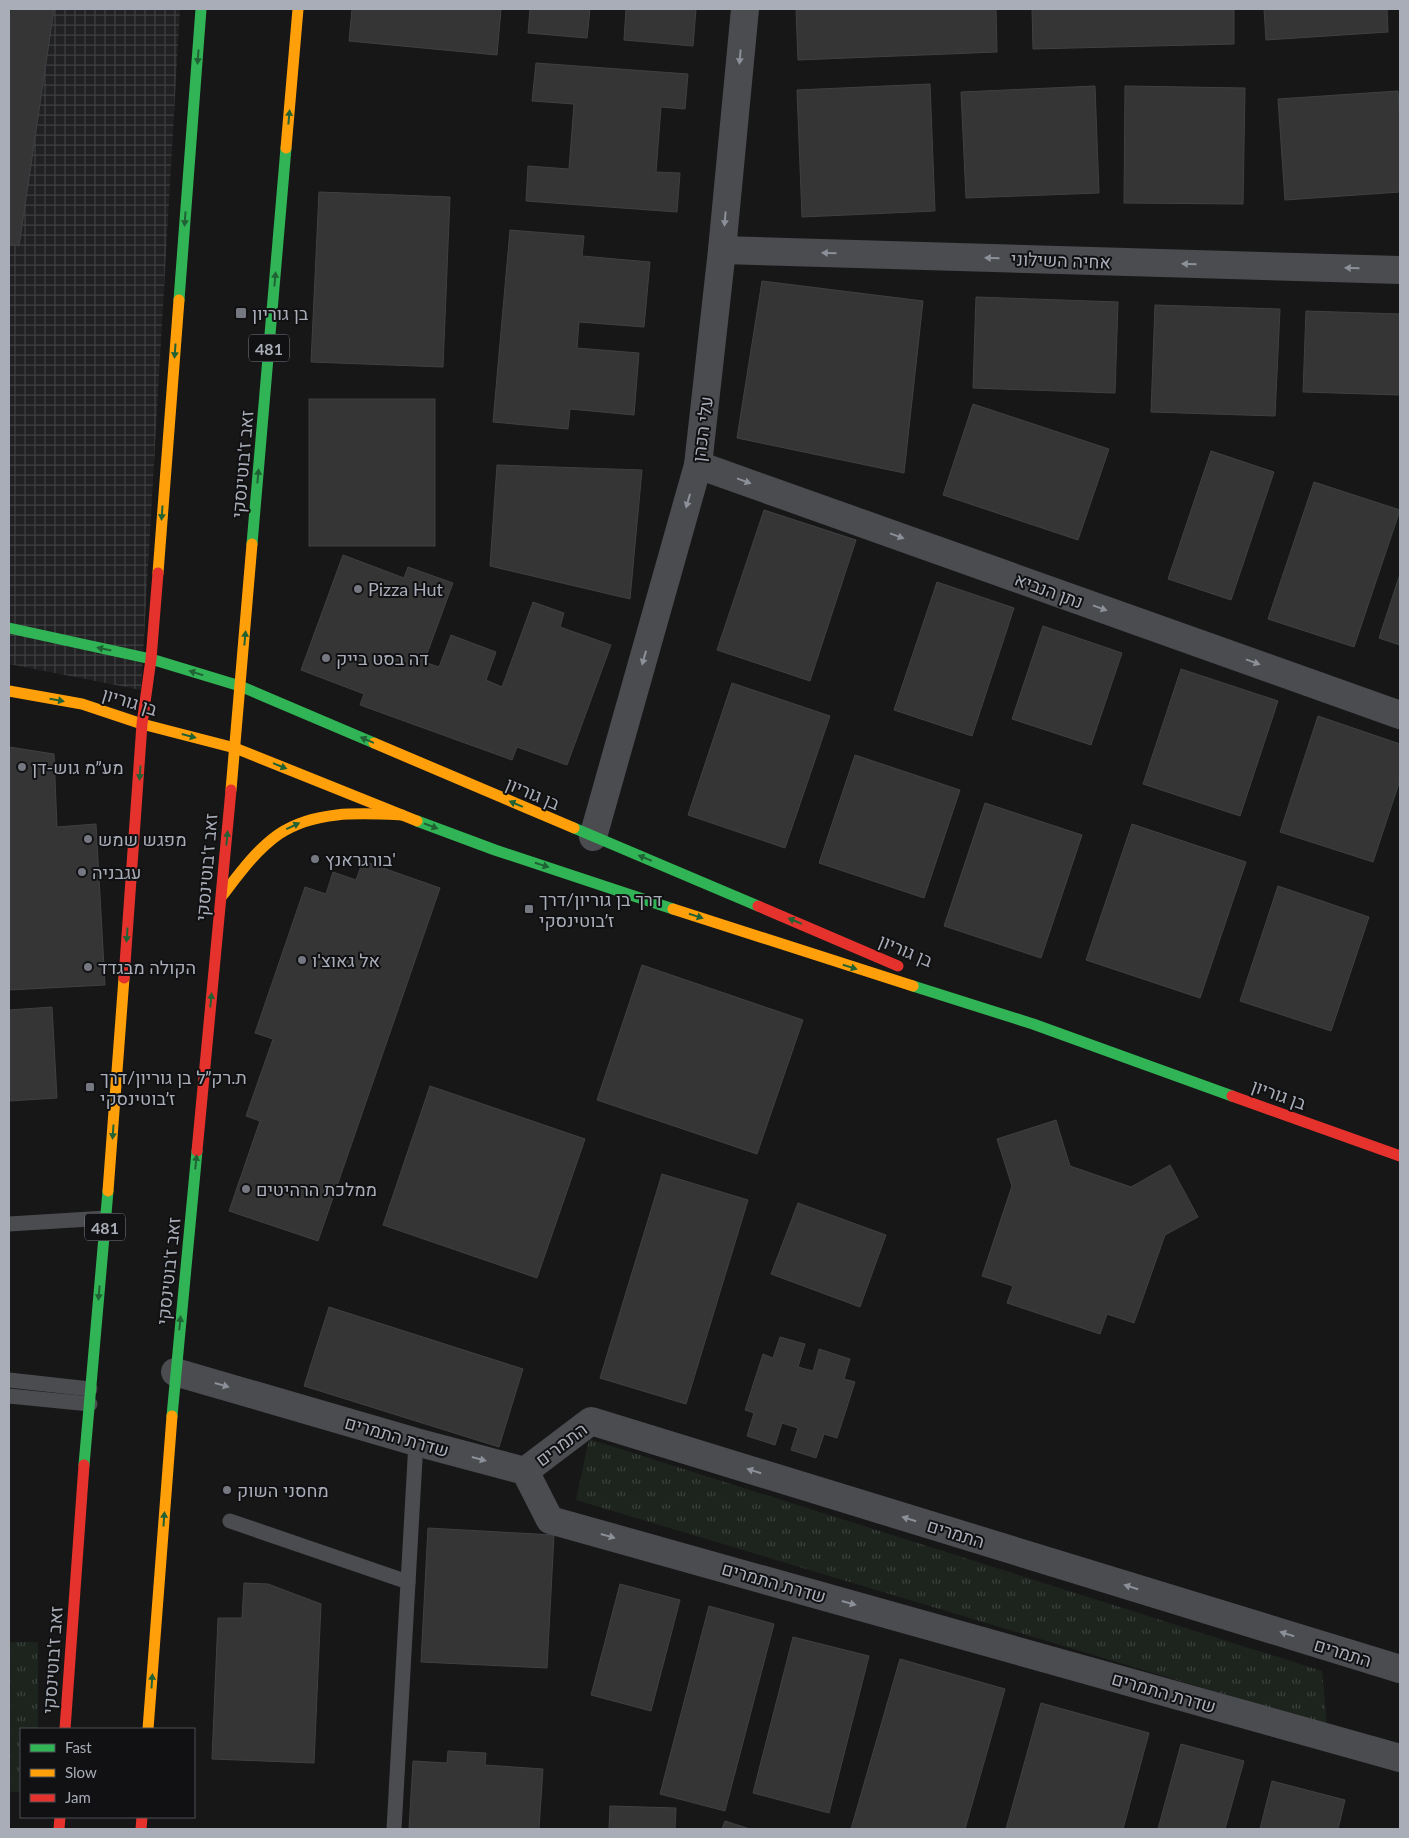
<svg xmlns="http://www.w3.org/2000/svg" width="1409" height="1838" font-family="Lato,Heebo,sans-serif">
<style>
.industrial{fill:url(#industrial-grid)}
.park{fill:url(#park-tufts)}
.building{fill:#353536;stroke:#3f4043}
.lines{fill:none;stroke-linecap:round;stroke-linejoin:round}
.lane{stroke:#4b4c50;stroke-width:15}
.street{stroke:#4b4c50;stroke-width:28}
.fast{stroke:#30b455;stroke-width:11}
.slow{stroke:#ff9f0a;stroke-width:11}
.jam{stroke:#e5322d;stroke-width:11}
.oneway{fill:#206234}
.oneway2{fill:#8c9099}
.poi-dot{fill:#757880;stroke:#111113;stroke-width:2}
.labels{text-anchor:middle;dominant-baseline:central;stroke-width:4;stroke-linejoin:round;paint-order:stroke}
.shield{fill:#111113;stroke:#7b7e86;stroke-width:1}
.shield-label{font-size:16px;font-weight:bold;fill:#a8adb8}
.street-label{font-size:18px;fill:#a8adb8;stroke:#111113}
.poi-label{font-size:18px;fill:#a8adb8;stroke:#111113;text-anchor:start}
</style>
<defs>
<pattern id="industrial-grid" width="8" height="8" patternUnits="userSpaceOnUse" patternTransform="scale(1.25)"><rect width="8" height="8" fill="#212123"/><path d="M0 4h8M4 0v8" fill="none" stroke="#3e3f41"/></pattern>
<pattern id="park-tufts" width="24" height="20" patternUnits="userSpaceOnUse" patternTransform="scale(1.25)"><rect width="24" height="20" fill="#1d241e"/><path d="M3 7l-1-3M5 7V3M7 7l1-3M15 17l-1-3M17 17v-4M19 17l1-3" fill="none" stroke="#3b413d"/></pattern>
</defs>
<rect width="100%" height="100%" fill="#171717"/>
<polygon class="industrial" points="9,9 180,9 141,690 9,664"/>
<g class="park">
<polygon points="589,1439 1322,1671 1327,1725 576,1500"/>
<polygon points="9,1642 38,1642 38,1729 21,1729 21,1792 9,1792"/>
</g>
<g class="building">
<polygon points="9,9 54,9 19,246 9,244"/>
<polygon points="352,9 501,9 497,55 349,41"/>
<polygon points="530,9 590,9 587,38 528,33"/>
<polygon points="626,9 696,9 693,46 624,40"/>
<polygon points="796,9 996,9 997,52 798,60"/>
<polygon points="1032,9 1234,9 1234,44 1033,49"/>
<polygon points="1264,9 1387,9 1388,32 1266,40"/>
<polygon points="536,63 688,74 685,109 661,107 656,172 680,173 677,212 526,201 528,166 569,169 574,104 532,101"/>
<polygon points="930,84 935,211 802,217 797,90"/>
<polygon points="1095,86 1099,193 966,198 961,92"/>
<polygon points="1125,86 1245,88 1243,204 1124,203"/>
<polygon points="1398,91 1400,118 1400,192 1285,200 1278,99"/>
<polygon points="319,192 450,197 443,367 311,362"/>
<polygon points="510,230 584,236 582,256 650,262 644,327 579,322 577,348 639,353 634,415 570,409 568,429 493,422"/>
<polygon points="762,281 923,301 904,473 737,438"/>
<polygon points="976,297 1118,302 1115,393 973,388"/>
<polygon points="1155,305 1280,309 1275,416 1151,412"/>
<polygon points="1306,311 1400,314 1400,395 1303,392"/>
<rect x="309" y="399" width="126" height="147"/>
<polygon points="973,404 1109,449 1078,540 943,495"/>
<polygon points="1211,451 1274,472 1231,600 1168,579"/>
<polygon points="497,465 642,470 630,599 490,566"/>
<polygon points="1314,482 1400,510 1354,647 1268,619"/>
<polygon points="764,510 856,540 810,681 717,650"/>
<polygon points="343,555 404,578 408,567 453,583 424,662 439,667 451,635 496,652 486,680 502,687 533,602 564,613 560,627 611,645 567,765 517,747 512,760 360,705 364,694 301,670"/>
<polygon points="1400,574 1400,645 1379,638"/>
<polygon points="937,582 1014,608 972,736 894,710"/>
<polygon points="1043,626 1122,653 1091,745 1012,719"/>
<polygon points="1181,669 1278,701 1240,816 1143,784"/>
<polygon points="732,683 830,716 785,848 688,815"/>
<polygon points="1318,716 1400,744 1400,780 1373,862 1280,832"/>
<polygon points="9,747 54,754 57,827 96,824 105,985 9,990"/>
<polygon points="855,755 960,790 924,898 819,863"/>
<polygon points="985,803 1082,835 1041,958 944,926"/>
<polygon points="1132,824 1246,862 1200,998 1086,960"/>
<polygon points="363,861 440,888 318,1241 229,1211 260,1121 246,1116 273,1039 255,1033 305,887 326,894 333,872 356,880"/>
<polygon points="1278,886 1369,917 1331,1031 1240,1001"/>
<polygon points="642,965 803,1020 757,1154 597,1100"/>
<polygon points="52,1007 57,1098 9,1101 9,1010"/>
<polygon points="430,1086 585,1139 537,1278 383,1225"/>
<polygon points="1056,1120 1070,1166 1131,1187 1170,1165 1198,1217 1165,1235 1134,1323 1107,1314 1100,1334 1007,1303 1013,1286 982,1276 1012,1186 997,1139"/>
<polygon points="662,1174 748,1200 686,1404 600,1378"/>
<polygon points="798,1203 886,1235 860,1307 771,1274"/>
<polygon points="329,1307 523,1369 499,1447 304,1386"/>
<polygon points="780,1337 805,1344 798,1367 813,1371 819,1349 850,1359 844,1379 855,1382 837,1438 824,1434 816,1458 791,1450 798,1428 782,1423 775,1445 747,1436 754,1413 745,1410 763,1354 773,1358"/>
<polygon points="428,1528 554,1535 547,1668 421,1662"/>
<polygon points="244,1583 268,1584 321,1604 314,1763 212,1759 218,1618 242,1618"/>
<polygon points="620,1584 680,1600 651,1711 591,1695"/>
<polygon points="709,1606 774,1624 725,1811 660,1794"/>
<polygon points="793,1637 869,1656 829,1813 753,1793"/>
<polygon points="900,1659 1005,1689 965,1829 851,1829"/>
<polygon points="1041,1703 1149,1733 1123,1829 1006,1829"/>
<polygon points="1181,1744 1244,1761 1225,1829 1158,1829"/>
<polygon points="448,1751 486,1753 485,1765 543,1769 539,1829 409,1829 413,1761 447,1763"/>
<polygon points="1272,1781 1345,1800 1338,1829 1260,1829"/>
<polygon points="610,1806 676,1808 675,1829 609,1829"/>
<polygon points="725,1821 750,1829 722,1829"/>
</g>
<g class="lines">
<g class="lane">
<polyline points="9,1224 106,1218"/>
<polyline points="9,1380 90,1389"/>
<polyline points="9,1396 90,1404"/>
<polyline points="230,1521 408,1582"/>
<polyline points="394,1829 416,1442"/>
</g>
<g class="street">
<polyline points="722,250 1400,270"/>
<polyline points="698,465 1400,715"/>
<polyline points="593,837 698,465 722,250 745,9"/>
<polyline points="175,1372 416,1442 525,1471 550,1520 1400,1758"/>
<polyline points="525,1471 591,1421 1400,1669"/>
</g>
<g class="fast">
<polyline points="179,300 201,9"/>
<polyline points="252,544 286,148"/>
<polyline points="9,628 151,659 240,686 374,743"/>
<polyline points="417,821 495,850 673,909"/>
<polyline points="574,828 758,906"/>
<polyline points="913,986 1033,1024 1232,1096"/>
<polyline points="172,1416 197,1151"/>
<polyline points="84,1465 108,1191"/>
</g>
<g class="slow">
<polyline points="286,148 298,9"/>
<polyline points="158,573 179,300"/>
<polyline points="9,691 82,704 142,724 235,748 417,821"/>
<polyline points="374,743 574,828"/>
<polyline points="231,790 252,544"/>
<path d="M222 896C239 874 256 850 279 834 315 810 361 813 402 815"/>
<polyline points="673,909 913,986"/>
<polyline points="108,1191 124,978"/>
<polyline points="148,1729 172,1416"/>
</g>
<g class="jam">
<polyline points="758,906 898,966"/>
<polyline points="124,978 142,724 151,659 158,573"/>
<polyline points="1232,1096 1400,1156"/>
<polyline points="197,1151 231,790"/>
<polyline points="65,1729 84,1465"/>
<polyline points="59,1829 60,1817"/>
<polyline points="141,1829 142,1817"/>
</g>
</g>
<defs><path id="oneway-solid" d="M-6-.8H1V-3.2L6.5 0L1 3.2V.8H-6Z" transform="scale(1.25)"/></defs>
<g class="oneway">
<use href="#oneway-solid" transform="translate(198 57) rotate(94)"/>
<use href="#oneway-solid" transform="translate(289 117) rotate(-85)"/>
<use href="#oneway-solid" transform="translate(185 219) rotate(94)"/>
<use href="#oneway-solid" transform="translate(275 279) rotate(-85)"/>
<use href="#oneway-solid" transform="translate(175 351) rotate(94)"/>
<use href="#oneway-solid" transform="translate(258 476) rotate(-85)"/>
<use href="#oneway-solid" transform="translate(162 513) rotate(94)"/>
<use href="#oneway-solid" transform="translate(245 638) rotate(-85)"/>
<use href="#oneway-solid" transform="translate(104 649) rotate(-168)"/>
<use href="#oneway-solid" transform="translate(196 673) rotate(-163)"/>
<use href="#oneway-solid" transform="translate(57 700) rotate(10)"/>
<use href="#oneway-solid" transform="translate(189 736) rotate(15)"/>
<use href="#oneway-solid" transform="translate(367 740) rotate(-157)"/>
<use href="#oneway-solid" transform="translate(280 766) rotate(22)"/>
<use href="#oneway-solid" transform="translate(140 773) rotate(94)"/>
<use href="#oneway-solid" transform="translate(516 804) rotate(-157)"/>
<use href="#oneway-solid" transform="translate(293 826) rotate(-25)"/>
<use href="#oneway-solid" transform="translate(431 826) rotate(21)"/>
<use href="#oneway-solid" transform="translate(227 838) rotate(-85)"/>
<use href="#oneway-solid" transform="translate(645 858) rotate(-158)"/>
<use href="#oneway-solid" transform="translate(542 865) rotate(18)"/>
<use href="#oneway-solid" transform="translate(696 916) rotate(18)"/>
<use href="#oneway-solid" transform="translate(795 921) rotate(-157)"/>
<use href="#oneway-solid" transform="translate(127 935) rotate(94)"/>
<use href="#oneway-solid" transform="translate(850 967) rotate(17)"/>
<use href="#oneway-solid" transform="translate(211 1000) rotate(-84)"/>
<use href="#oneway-solid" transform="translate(113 1132) rotate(94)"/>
<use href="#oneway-solid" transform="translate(196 1162) rotate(-84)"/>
<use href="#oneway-solid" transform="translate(99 1293) rotate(95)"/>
<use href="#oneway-solid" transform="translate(180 1323) rotate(-84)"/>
<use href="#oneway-solid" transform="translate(164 1519) rotate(-86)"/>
<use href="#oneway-solid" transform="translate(152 1681) rotate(-86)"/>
</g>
<g class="oneway2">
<use href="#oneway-solid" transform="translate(740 57) rotate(95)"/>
<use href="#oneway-solid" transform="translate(725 219) rotate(95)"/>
<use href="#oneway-solid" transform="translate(829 253) rotate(-178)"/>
<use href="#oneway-solid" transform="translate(992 258) rotate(-178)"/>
<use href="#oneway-solid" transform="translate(1189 264) rotate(-178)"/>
<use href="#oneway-solid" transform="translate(1352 268) rotate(-178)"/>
<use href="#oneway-solid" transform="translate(744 481) rotate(20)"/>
<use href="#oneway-solid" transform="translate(688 501) rotate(106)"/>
<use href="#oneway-solid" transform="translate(897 536) rotate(20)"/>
<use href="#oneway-solid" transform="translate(1100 608) rotate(20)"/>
<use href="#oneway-solid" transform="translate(644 658) rotate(106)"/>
<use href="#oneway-solid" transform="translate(1253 662) rotate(20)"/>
<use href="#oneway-solid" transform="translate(222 1385) rotate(16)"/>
<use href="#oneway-solid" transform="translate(479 1459) rotate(15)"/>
<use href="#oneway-solid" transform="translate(754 1471) rotate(-163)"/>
<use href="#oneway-solid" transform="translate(909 1519) rotate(-163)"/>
<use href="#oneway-solid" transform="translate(608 1536) rotate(16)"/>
<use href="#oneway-solid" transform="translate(1131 1587) rotate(-163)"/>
<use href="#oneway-solid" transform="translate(849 1603) rotate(16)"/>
<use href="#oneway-solid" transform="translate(1287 1634) rotate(-163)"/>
</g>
<g class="poi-dot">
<rect x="235" y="307" width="12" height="12" rx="2.5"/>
<circle cx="358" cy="589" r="5"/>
<circle cx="326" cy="658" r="5"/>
<circle cx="22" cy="767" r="5"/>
<circle cx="88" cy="839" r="5"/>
<circle cx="315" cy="859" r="5"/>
<circle cx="82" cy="872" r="5"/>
<rect x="524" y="904" width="10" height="10" rx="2.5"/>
<circle cx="302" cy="960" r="5"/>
<circle cx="88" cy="967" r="5"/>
<rect x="85" y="1082" width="10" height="10" rx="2.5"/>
<circle cx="246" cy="1189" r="5"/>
<circle cx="227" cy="1490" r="5"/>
</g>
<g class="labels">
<g class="shield">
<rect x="249" y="334.5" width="40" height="27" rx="4"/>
<rect x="85" y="1213.5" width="40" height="27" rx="4"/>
</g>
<g class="shield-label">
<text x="269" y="348">481</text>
<text x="105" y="1227">481</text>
</g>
<g class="street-label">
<text transform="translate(1061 260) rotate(2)">אחיה השילוני</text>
<text transform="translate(702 429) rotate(-83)">עלי הכהן</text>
<text transform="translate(242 464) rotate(-85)">זאב ז'בוטינסקי</text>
<text transform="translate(1049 590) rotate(20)">נתן הנביא</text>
<text transform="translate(130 701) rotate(17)">בן גוריון</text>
<text transform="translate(533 793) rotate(23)">בן גוריון</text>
<text transform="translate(206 867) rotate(-85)">זאב ז'בוטינסקי</text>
<text transform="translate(906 950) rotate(23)">בן גוריון</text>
<text transform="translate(1279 1094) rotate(20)">בן גוריון</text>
<text transform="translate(168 1271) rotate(-84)">זאב ז'בוטינסקי</text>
<text transform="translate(397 1436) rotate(16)">שדרת התמרים</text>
<text transform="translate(561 1444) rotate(-37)">התמרים</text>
<text transform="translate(956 1533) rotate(17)">התמרים</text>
<text transform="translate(774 1582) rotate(16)">שדרת התמרים</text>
<text transform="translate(1343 1652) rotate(17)">התמרים</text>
<text transform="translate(52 1660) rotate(-86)">זאב ז'בוטינסקי</text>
<text transform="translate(1164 1692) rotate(16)">שדרת התמרים</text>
</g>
<g class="poi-label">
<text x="252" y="313">בן גוריון</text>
<text x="368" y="589">Pizza Hut</text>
<text x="336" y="658">דה בסט בייק</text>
<text x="32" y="767">מע״מ גוש-דן</text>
<text x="98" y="839">מפגש שמש</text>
<text x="325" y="859">בורגראנץ'</text>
<text x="92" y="872">עגבניה</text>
<text x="539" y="899">דרך בן גוריון/דרך<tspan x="539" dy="21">ז׳בוטינסקי</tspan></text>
<text x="312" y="960">אל גאוצ'ו</text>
<text x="98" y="967">הקולה מבגדד</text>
<text x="100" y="1077">ת.רק״ל בן גוריון/דרך<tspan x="100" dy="21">ז׳בוטינסקי</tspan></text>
<text x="256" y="1189">ממלכת הרהיטים</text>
<text x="237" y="1490">מחסני השוק</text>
</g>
</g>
<rect width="1409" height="1838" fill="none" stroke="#a8adb8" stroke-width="20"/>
<rect x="20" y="1728" width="175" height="90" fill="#111113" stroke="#4d4f55"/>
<rect x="30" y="1744" width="25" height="8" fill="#30b455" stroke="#4d4f55"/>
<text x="65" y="1753" font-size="15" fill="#a8adb8">Fast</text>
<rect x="30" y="1769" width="25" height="8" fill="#ff9f0a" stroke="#4d4f55"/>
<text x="65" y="1778" font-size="15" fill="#a8adb8">Slow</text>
<rect x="30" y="1794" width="25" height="8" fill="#e5322d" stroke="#4d4f55"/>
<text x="65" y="1803" font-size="15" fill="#a8adb8">Jam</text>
</svg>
